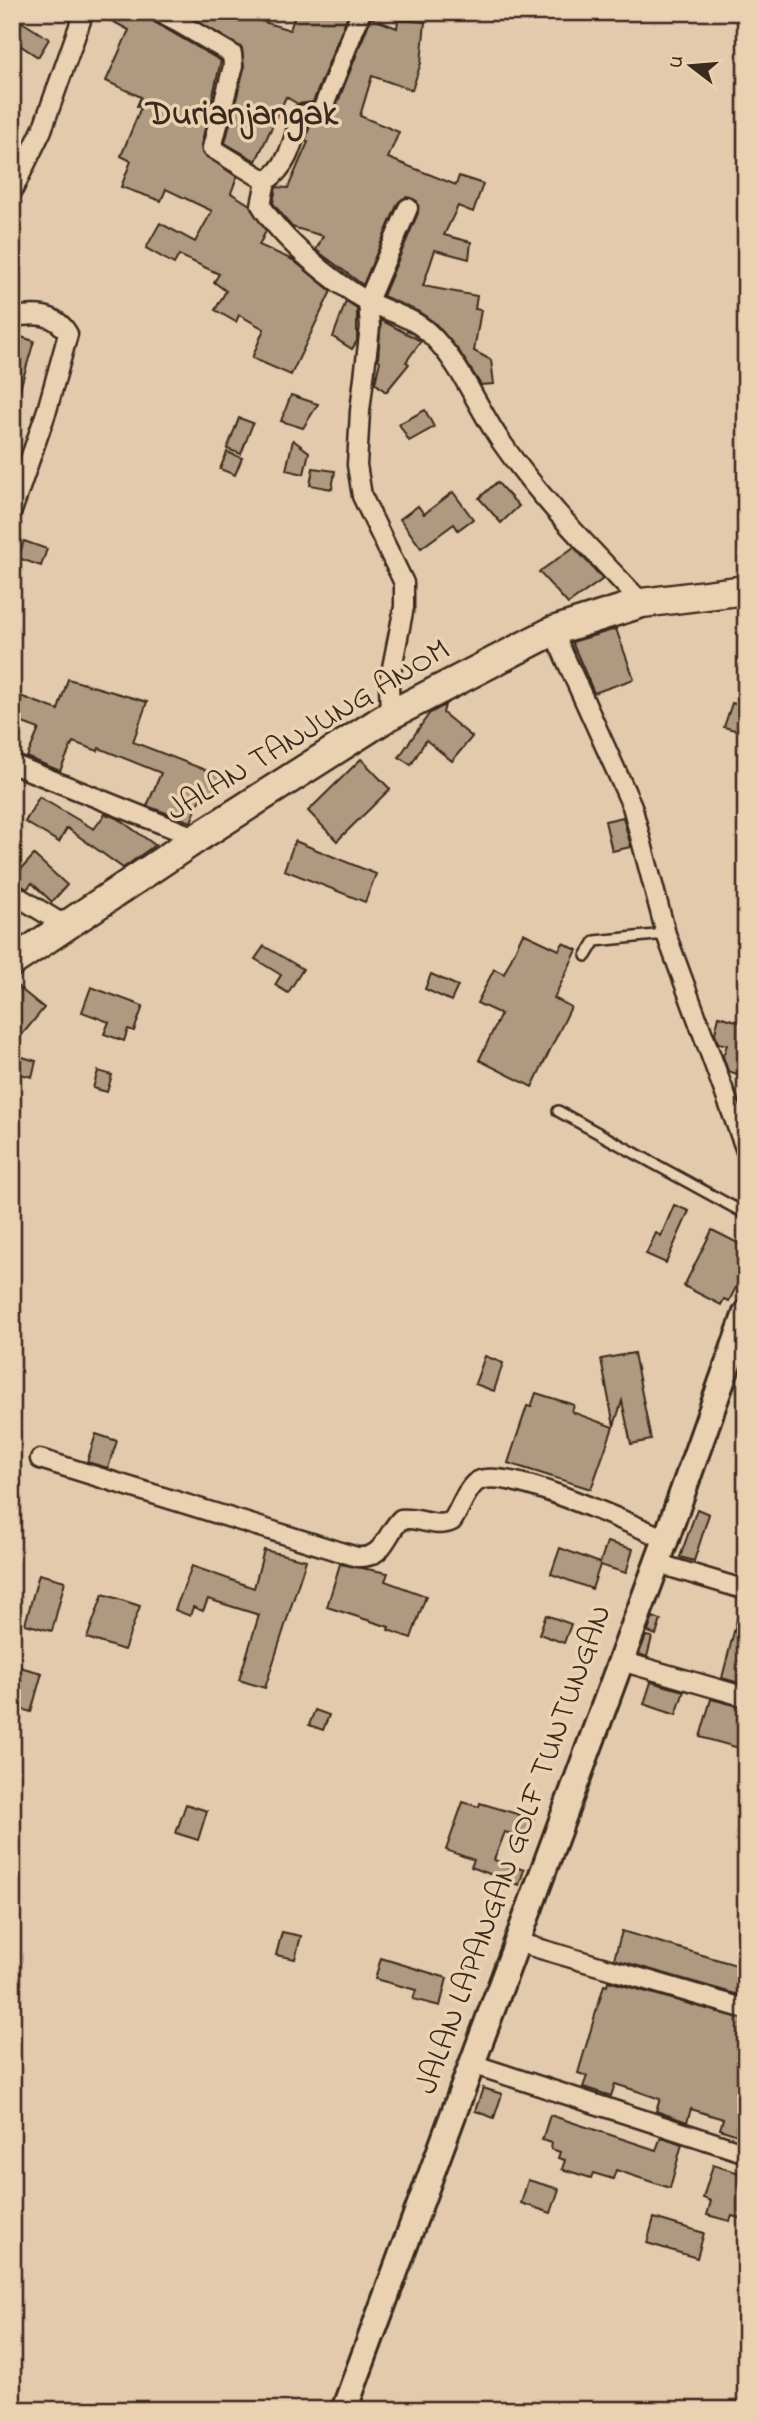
<svg xmlns="http://www.w3.org/2000/svg" width="758" height="2422" font-family="'Indie Flower',sans-serif">
<style>
.building{fill:#af9980;stroke:#3b2a1e;stroke-width:2}
.lines{fill:none;stroke-linecap:round;stroke-linejoin:round}
.lane-casing{stroke:#3b2a1e;stroke-width:14}
.street-casing{stroke:#3b2a1e;stroke-width:23}
.secondary-casing{stroke:#3b2a1e;stroke-width:30}
.primary-casing{stroke:#3b2a1e;stroke-width:33}
.lane{stroke:#ead1b2;stroke-width:9}
.street{stroke:#ead1b2;stroke-width:18}
.secondary{stroke:#ead1b2;stroke-width:24}
.primary{stroke:#ead1b2;stroke-width:28}
.labels{text-anchor:middle;dominant-baseline:central;stroke-width:7;stroke-linejoin:round;paint-order:stroke}
.street-label{font-size:32px;fill:#3b2a1e;stroke:#ead1b2}
.quarter-label{font-size:35px;font-weight:bold;fill:#3b2a1e;stroke:#ead1b2}
</style>
<rect width="100%" height="100%" fill="#e3caac"/>
<filter id="ink" filterUnits="userSpaceOnUse"><feTurbulence type="fractalNoise" baseFrequency=".0143" numOctaves="2"/><feDisplacementMap in="SourceGraphic" scale="14" xChannelSelector="R" yChannelSelector="G"/><feConvolveMatrix kernelMatrix="1 2 1 2 8 2 1 2 1" color-interpolation-filters="sRGB"/></filter>
<g filter="url(#ink)">
<g class="building">
<polygon points="95,12 146,12 154,22 221,61 201,145 202,153 237,177 231,193 250,205 266,231 259,245 293,260 331,291 291,375 252,358 264,329 239,315 236,322 215,310 226,291 214,282 219,274 179,255 174,264 146,248 160,223 195,242 212,211 166,189 161,201 121,187 131,161 121,156 141,107 137,106 141,97 106,81 129,30"/>
<polygon points="183,12 242,12 241,15 290,30 296,12 349,12 313,102 298,104 286,97 256,161 225,143 244,69 242,48"/>
<polygon points="371,18 397,28 398,20 425,22 421,63 412,90 372,76 360,116 399,132 388,158 456,185 459,176 483,184 473,212 458,206 444,235 471,242 469,259 435,250 423,286 477,296 475,309 481,310 474,351 491,360 494,384 481,385 459,351 435,323 419,312 383,296 418,213 417,201 406,197 398,203 363,285 316,250 323,236 292,227 273,203 276,187 288,188 308,142 305,141 310,126 323,124 332,117"/>
<polygon points="22,22 49,39 38,57 12,40"/>
<polygon points="346,301 357,308 357,341 352,349 333,337"/>
<polygon points="381,320 421,341 406,362 409,364 386,392 375,383 380,361 378,359"/>
<polygon points="18,336 34,341 15,406 12,406 12,358"/>
<polygon points="291,395 318,404 303,428 281,421"/>
<polygon points="425,410 434,427 409,441 399,424"/>
<polygon points="239,418 253,423 241,454 227,449"/>
<polygon points="293,440 309,452 304,474 286,470"/>
<polygon points="227,452 242,458 235,475 220,469"/>
<polygon points="313,468 335,471 332,489 310,485"/>
<polygon points="497,482 519,506 501,523 479,498"/>
<polygon points="453,492 473,519 458,530 454,524 421,548 400,519 418,506 424,514"/>
<polygon points="24,541 47,549 41,566 18,558"/>
<polygon points="574,547 603,579 568,604 539,572"/>
<polygon points="616,629 634,679 594,693 572,642"/>
<polygon points="68,679 147,702 133,742 221,776 215,793 204,789 191,822 147,806 161,773 99,748 98,751 73,742 60,771 27,757 39,729 12,719 12,693 58,710"/>
<polygon points="732,703 746,707 746,733 724,727"/>
<polygon points="445,705 443,713 472,737 452,761 426,740 411,765 399,757 429,714"/>
<polygon points="361,759 390,789 337,841 308,811"/>
<polygon points="39,797 94,829 105,814 117,818 155,845 123,868 67,828 59,842 25,822"/>
<polygon points="623,817 631,847 612,851 605,821"/>
<polygon points="295,841 376,874 365,902 284,870"/>
<polygon points="34,855 67,885 52,902 32,883 27,889 12,879"/>
<polygon points="523,933 559,950 563,943 577,950 554,998 571,1007 532,1087 479,1060 501,1014 477,1003 494,969 504,974"/>
<polygon points="264,946 303,969 288,993 275,985 281,975 255,959"/>
<polygon points="431,974 458,986 451,1001 425,989"/>
<polygon points="12,982 44,1008 12,1047"/>
<polygon points="91,987 143,1006 134,1031 128,1029 124,1041 104,1034 109,1022 82,1012"/>
<polygon points="719,1016 746,1024 746,1077 728,1071 723,1056 727,1045 718,1043 715,1033"/>
<polygon points="12,1054 36,1061 32,1077 12,1072"/>
<polygon points="98,1071 112,1075 107,1092 93,1088"/>
<polygon points="674,1205 689,1211 666,1263 646,1254 656,1233 661,1236"/>
<polygon points="712,1230 746,1247 746,1268 729,1301 724,1299 721,1305 684,1286"/>
<polygon points="634,1353 651,1440 631,1444 622,1401 614,1426 601,1359"/>
<polygon points="485,1356 503,1363 494,1391 475,1384"/>
<polygon points="536,1393 574,1405 572,1412 613,1427 591,1489 508,1463 527,1406 531,1407"/>
<polygon points="96,1434 117,1441 108,1468 87,1462"/>
<polygon points="697,1509 709,1514 694,1561 680,1557"/>
<polygon points="607,1542 633,1549 626,1573 600,1565 592,1589 551,1574 560,1548 600,1563"/>
<polygon points="264,1550 306,1560 265,1688 239,1680 259,1615 208,1599 203,1611 193,1607 190,1616 175,1610 192,1566 254,1588"/>
<polygon points="340,1564 388,1573 385,1581 426,1596 411,1638 388,1630 389,1627 327,1607"/>
<polygon points="39,1574 65,1581 52,1631 25,1624"/>
<polygon points="103,1594 140,1606 124,1650 87,1638"/>
<polygon points="740,1608 746,1608 746,1685 722,1678"/>
<polygon points="546,1615 571,1624 564,1643 539,1634"/>
<polygon points="653,1617 661,1620 656,1635 648,1632"/>
<polygon points="646,1636 652,1637 647,1657 639,1654"/>
<polygon points="12,1665 42,1673 31,1712 12,1706"/>
<polygon points="651,1682 684,1691 676,1715 644,1704"/>
<polygon points="711,1699 746,1708 746,1750 700,1737"/>
<polygon points="315,1710 329,1715 323,1730 309,1725"/>
<polygon points="463,1802 479,1807 480,1803 534,1819 528,1839 505,1832 494,1860 524,1870 519,1885 471,1867 474,1860 446,1850"/>
<polygon points="186,1804 207,1811 198,1840 176,1833"/>
<polygon points="622,1931 746,1968 746,1997 614,1959"/>
<polygon points="282,1932 301,1936 295,1959 276,1955"/>
<polygon points="381,1958 447,1978 440,2006 413,1999 416,1990 375,1979"/>
<polygon points="608,1981 746,2020 746,2125 741,2123 737,2135 720,2129 723,2119 691,2109 687,2122 656,2111 660,2099 637,2091 615,2084 611,2096 583,2087 587,2076 578,2073 604,1985 607,1986"/>
<polygon points="483,2088 502,2094 494,2118 475,2111"/>
<polygon points="550,2115 656,2150 661,2137 682,2144 670,2188 616,2170 613,2179 593,2173 591,2178 562,2169 565,2160 558,2158 560,2152 551,2149 552,2143 542,2140"/>
<polygon points="713,2165 746,2175 746,2220 732,2216 730,2221 707,2215 711,2201 703,2198"/>
<polygon points="528,2180 559,2189 551,2213 521,2203"/>
<polygon points="654,2218 704,2233 697,2258 647,2243"/>
</g>
<g class="lines">
<g class="lane-casing">
<g id="lane">
<polyline points="586,956 595,941 666,934"/>
<polyline points="558,1111 746,1214"/>
</g>
</g>
<g class="street-casing">
<g id="street">
<polyline points="160,12 232,54 233,66 212,148 266,181"/>
<path d="M361 12 321 113 301 115C293 141 289 166 266 181L261 205C281 239 333 282 367 301 388 312 410 316 428 332 462 364 476 406 502 443 542 501 593 551 642 603"/>
<polyline points="12,192 42,130 84,12"/>
<path d="M12 317C35 314 55 312 68 334L47 410 12 511"/>
<polyline points="553,631 632,806 666,934 746,1151"/>
<polyline points="390,715 389,683 404,607 404,583 362,496 357,465 360,411 370,327 368,301 408,208"/>
<polyline points="12,764 197,838"/>
<polyline points="12,893 66,926"/>
<path d="M40 1459 357 1557C384 1559 385 1535 401 1519 419 1517 436 1529 452 1521 460 1510 466 1488 478 1481 508 1466 632 1525 666 1539"/>
<polyline points="656,1563 746,1590"/>
<polyline points="621,1661 746,1697"/>
<polyline points="517,1942 746,2009"/>
<polyline points="472,2064 746,2153"/>
</g>
</g>
<g class="secondary-casing">
<polyline id="secondary" points="344,2410 666,1539 746,1313"/>
</g>
<g class="primary-casing">
<polyline id="primary" points="12,962 197,838 390,715 553,631 642,603 746,590"/>
</g>
<use href="#lane" class="lane"/>
<use href="#street" class="street"/>
<use href="#secondary" class="secondary"/>
<use href="#primary" class="primary"/>
</g>
</g>
<g class="labels">
<g class="street-label">
<text transform="translate(309 731) rotate(-31)">JALAN TANJUNG ANOM</text>
<text transform="translate(515 1850) rotate(-70)">JALAN LAPANGAN GOLF TUNTUNGAN</text>
</g>
<g class="quarter-label">
<text x="242" y="115">Durianjangak</text>
</g>
</g>
<rect width="758" height="2422" fill="none" stroke="#ead1b2" stroke-width="42"/>
<rect x="21" y="21" width="716" height="2380" fill="none" stroke="#3b2a1e" stroke-width="2.5" filter="url(#ink)"/>
<g transform="translate(691 66) rotate(286)" stroke="#ead1b2" stroke-width="5" paint-order="stroke">
<path d="M0-5L12 26L0 18L-12 26Z" fill="#3b2a1e"/>
<text y="-10" font-size="19" font-weight="bold" text-anchor="middle" fill="#3b2a1e">U</text>
</g>
</svg>
